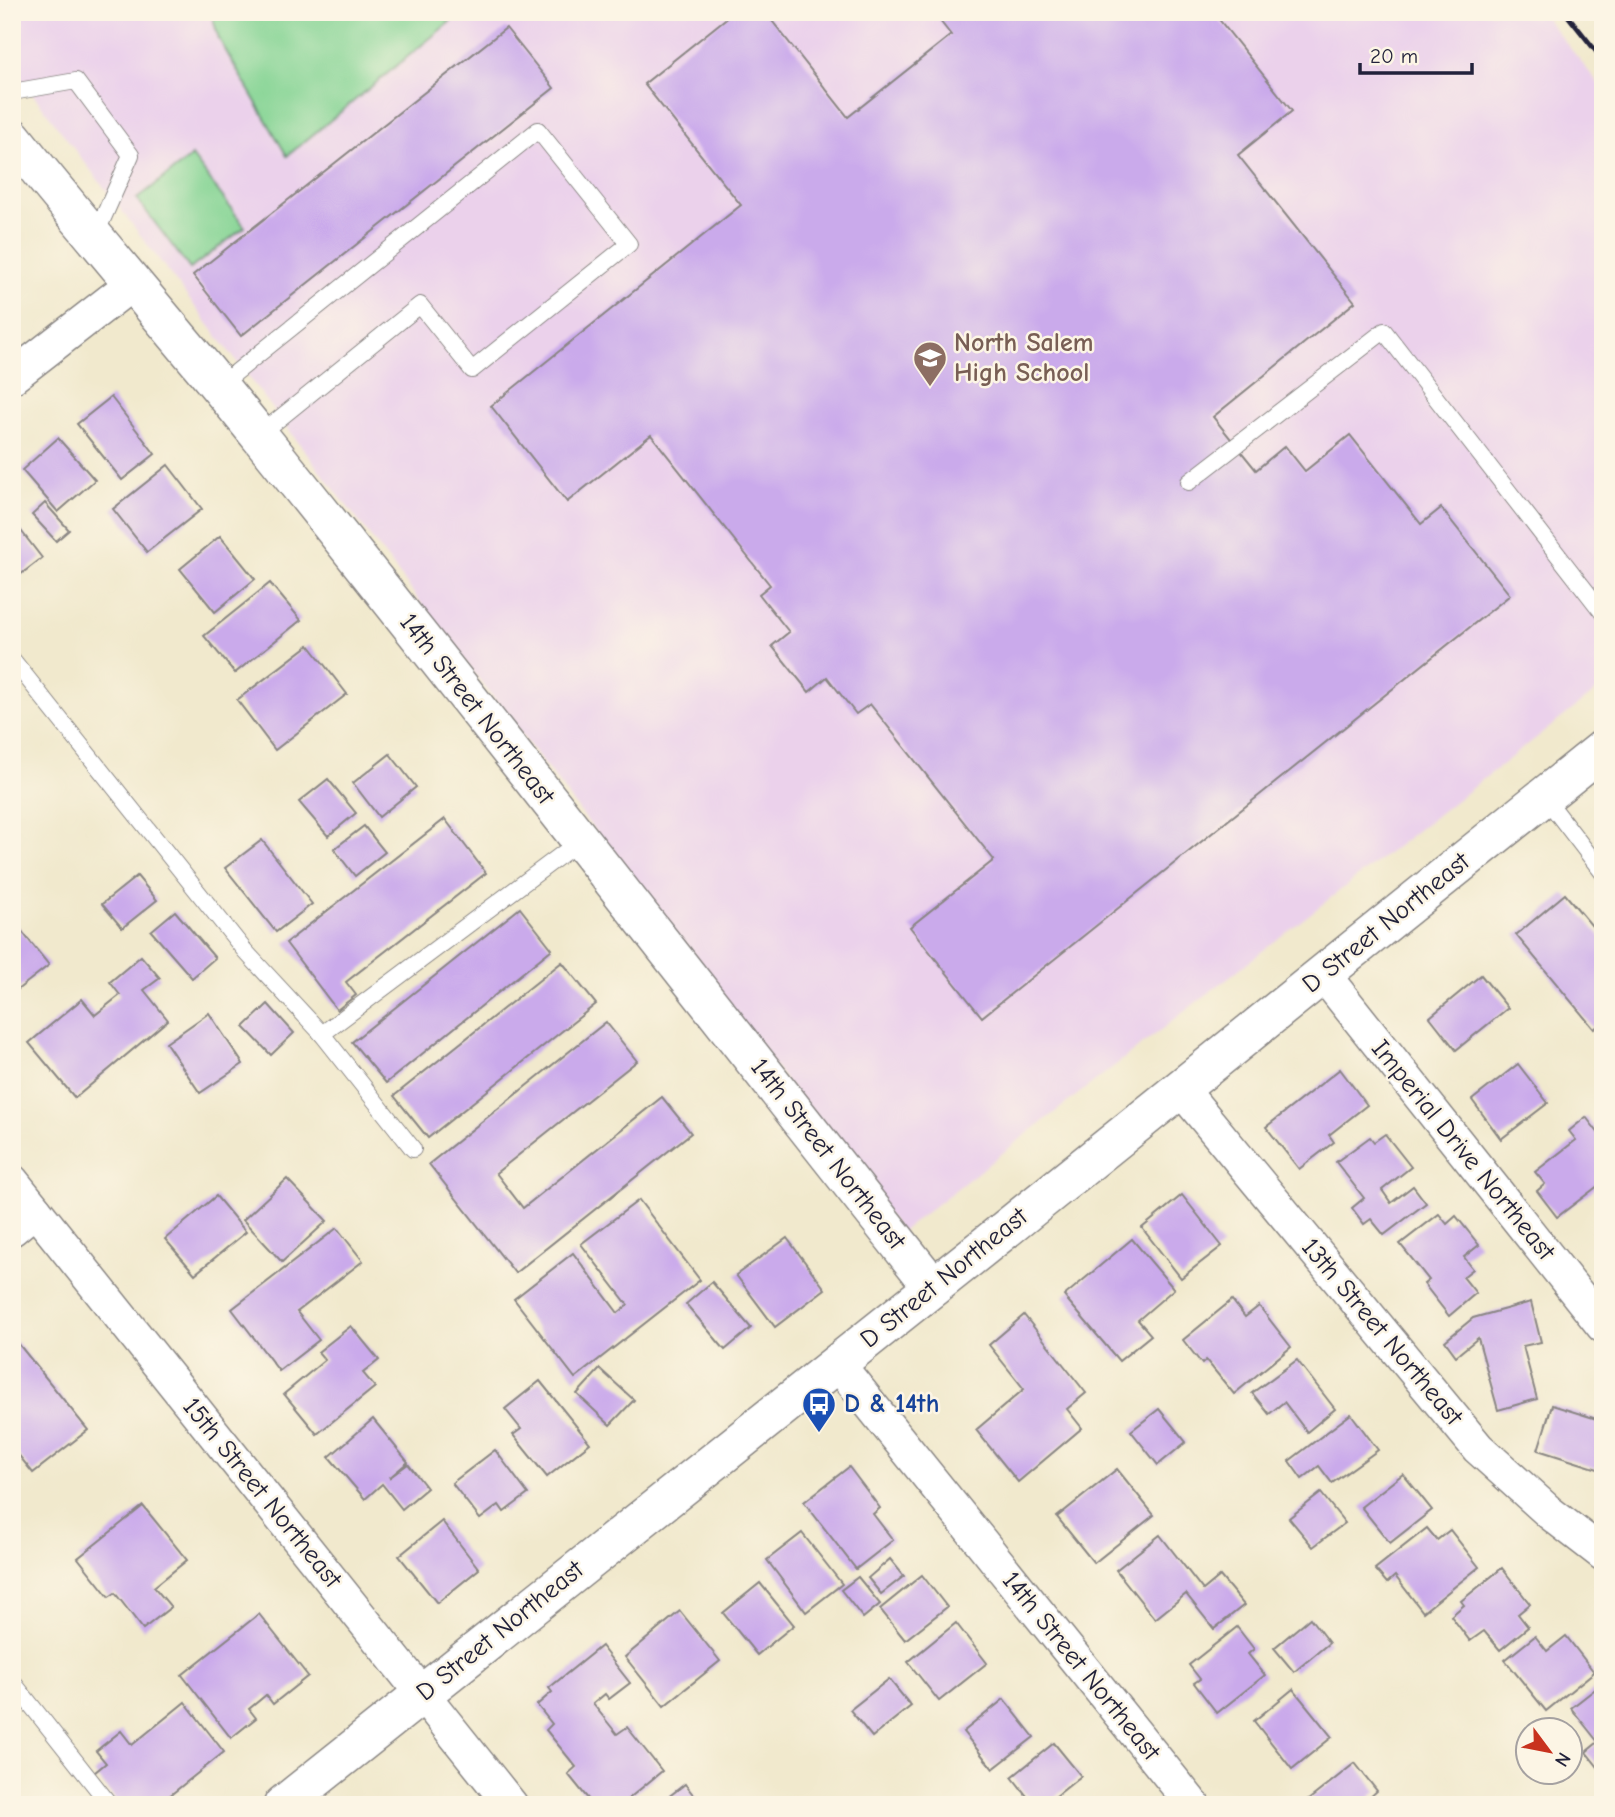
<svg xmlns="http://www.w3.org/2000/svg" width="1615" height="1817" font-family="'Comic Neue',sans-serif">
<style>
.built{fill:#ebd1eb}
.green{fill:#85d494;stroke:#547b68;stroke-width:2}
.building{fill:#caaaeb}
.lines{fill:none;stroke-linecap:round;stroke-linejoin:round}
.service-casing{stroke:#8a8684;stroke-width:18}
.minor-casing{stroke:#8a8684;stroke-width:36}
.tertiary-casing{stroke:#8a8684;stroke-width:41}
.service{stroke:#fff;stroke-width:16}
.minor{stroke:#fff;stroke-width:33}
.tertiary{stroke:#fff;stroke-width:38}
.rail{stroke:#22223b;stroke-width:5}
.labels{text-anchor:middle;dominant-baseline:central;stroke-width:5;stroke-linejoin:round;paint-order:stroke}
.education-label{font-size:26px;font-weight:bold;fill:#785e54;stroke:#fcf5e5;text-anchor:start}
.street-label{font-size:26px;fill:#22223b;stroke:#fcf5e5}
.transit-label{font-size:26px;font-weight:bold;fill:#164399;stroke:#fcf5e5;text-anchor:start}
</style>
<rect width="100%" height="100%" fill="#fcf5e5"/>
<filter id="ink" filterUnits="userSpaceOnUse"><feTurbulence type="fractalNoise" baseFrequency=".0143" numOctaves="2"/><feDisplacementMap in="SourceGraphic" scale="14" xChannelSelector="R" yChannelSelector="G"/><feConvolveMatrix kernelMatrix="1 2 1 2 8 2 1 2 1" color-interpolation-filters="sRGB"/></filter>
<filter id="wash" filterUnits="userSpaceOnUse"><feTurbulence type="fractalNoise" baseFrequency=".00686" numOctaves="4" result="noise"/><feDisplacementMap in="SourceGraphic" scale="28" xChannelSelector="R" yChannelSelector="G"/><feGaussianBlur stdDeviation="1.57" result="paint"/><feColorMatrix in="noise" values="0 0 0 0 0 0 0 0 0 0 0 0 0 0 0 0 0 1.4 0 .05"/><feComposite in="paint" operator="in"/></filter>
<g filter="url(#wash)">
<rect width="100%" height="100%" fill="#f1e9cd"/>
<polygon class="built" points="12,12 1541,12 1603,89 1603,686 901,1232 12,67"/>
<g class="green">
<polygon points="211,12 462,12 287,156 219,39"/>
<polygon points="192,156 245,227 190,269 137,199"/>
</g>
<g id="blocks">
<g class="building">
<polygon points="734,12 765,12 848,117 951,35 933,12 1213,12 1292,111 1238,155 1355,302 1213,417 1256,470 1285,446 1305,471 1350,435 1421,524 1441,508 1510,595 982,1017 910,927 994,860 870,704 856,714 827,677 809,692 772,646 789,632 759,594 770,585 651,435 567,502 491,406 741,205 644,84"/>
<polygon points="506,28 554,88 241,336 193,275"/>
<polygon points="111,397 155,454 122,480 77,424"/>
<polygon points="58,438 95,480 58,512 22,470"/>
<polygon points="168,465 202,509 147,552 113,509"/>
<polygon points="45,503 69,530 56,541 32,515"/>
<polygon points="12,519 42,558 12,581"/>
<polygon points="220,536 255,579 215,612 180,569"/>
<polygon points="270,583 301,620 235,673 204,636"/>
<polygon points="309,645 347,694 275,750 237,700"/>
<polygon points="390,754 416,787 379,817 353,783"/>
<polygon points="328,779 356,813 328,836 299,802"/>
<polygon points="445,819 486,873 346,982 356,995 337,1010 286,943"/>
<polygon points="364,826 385,852 355,876 334,849"/>
<polygon points="262,840 312,904 276,932 225,868"/>
<polygon points="137,876 157,900 122,928 102,904"/>
<polygon points="1565,894 1603,939 1603,1022 1594,1029 1516,935"/>
<polygon points="520,908 552,949 386,1083 352,1042"/>
<polygon points="175,911 215,958 192,978 151,931"/>
<polygon points="12,919 49,965 12,994"/>
<polygon points="141,956 160,978 144,990 168,1020 75,1098 29,1043 82,999 95,1015 120,995 110,982"/>
<polygon points="562,962 596,1004 428,1138 394,1096"/>
<polygon points="1481,975 1508,1008 1456,1050 1430,1017"/>
<polygon points="268,1004 294,1033 271,1055 244,1027"/>
<polygon points="209,1013 243,1064 200,1093 166,1043"/>
<polygon points="606,1022 637,1061 496,1173 523,1208 662,1097 691,1133 515,1273 429,1164"/>
<polygon points="1518,1064 1548,1103 1501,1139 1472,1100"/>
<polygon points="1340,1069 1367,1105 1329,1135 1334,1142 1299,1169 1266,1127"/>
<polygon points="1586,1117 1603,1139 1603,1182 1557,1217 1537,1191 1545,1184 1535,1172 1576,1140 1569,1131"/>
<polygon points="1385,1134 1411,1167 1382,1190 1391,1203 1413,1186 1426,1203 1384,1235 1371,1219 1364,1224 1352,1208 1364,1198 1336,1162 1370,1137 1374,1142"/>
<polygon points="287,1179 327,1221 282,1262 243,1220"/>
<polygon points="1182,1195 1222,1246 1181,1278 1142,1228"/>
<polygon points="216,1196 246,1232 195,1274 165,1239"/>
<polygon points="639,1200 700,1280 575,1378 514,1299 573,1253 618,1313 628,1305 581,1244"/>
<polygon points="1439,1214 1447,1224 1456,1216 1479,1245 1464,1257 1473,1269 1463,1277 1476,1293 1449,1316 1424,1284 1429,1280 1400,1244"/>
<polygon points="337,1228 363,1261 297,1312 319,1340 279,1371 232,1309"/>
<polygon points="787,1238 825,1289 775,1327 736,1275"/>
<polygon points="1132,1239 1174,1289 1138,1320 1151,1335 1119,1361 1064,1296"/>
<polygon points="712,1282 751,1328 725,1350 686,1304"/>
<polygon points="1232,1300 1245,1317 1259,1306 1291,1347 1234,1394 1206,1360 1202,1364 1183,1340"/>
<polygon points="1531,1302 1541,1342 1523,1346 1537,1399 1498,1410 1478,1338 1456,1356 1445,1341 1473,1318"/>
<polygon points="1024,1315 1086,1393 1067,1409 1082,1428 1018,1482 976,1430 1024,1389 989,1345"/>
<polygon points="351,1326 379,1360 363,1373 375,1387 317,1434 284,1394 325,1360 318,1352"/>
<polygon points="17,1342 88,1430 33,1473 12,1447 12,1345"/>
<polygon points="1297,1360 1335,1409 1307,1432 1284,1402 1269,1414 1252,1393"/>
<polygon points="600,1369 634,1400 610,1425 577,1394"/>
<polygon points="540,1381 590,1443 547,1477 513,1435 521,1429 505,1409"/>
<polygon points="1552,1405 1603,1421 1603,1464 1601,1470 1538,1450"/>
<polygon points="1159,1409 1186,1442 1158,1465 1131,1431"/>
<polygon points="1351,1414 1378,1450 1332,1483 1319,1466 1302,1479 1289,1461"/>
<polygon points="373,1419 408,1462 389,1478 408,1464 427,1488 402,1509 382,1484 365,1499 329,1457"/>
<polygon points="495,1450 528,1494 504,1512 499,1505 480,1519 452,1483"/>
<polygon points="849,1467 880,1508 873,1514 893,1540 856,1569 804,1502"/>
<polygon points="1117,1469 1154,1515 1094,1563 1057,1517"/>
<polygon points="1403,1474 1432,1510 1390,1543 1361,1507"/>
<polygon points="1321,1493 1345,1523 1313,1547 1289,1518"/>
<polygon points="143,1506 187,1560 154,1587 171,1607 143,1629 115,1593 109,1597 78,1558"/>
<polygon points="442,1521 479,1569 437,1603 399,1556"/>
<polygon points="1427,1528 1437,1540 1450,1530 1479,1567 1423,1612 1395,1576 1387,1583 1375,1569"/>
<polygon points="802,1533 842,1584 806,1612 767,1560"/>
<polygon points="1160,1535 1203,1590 1220,1576 1244,1605 1214,1629 1186,1594 1155,1619 1116,1570"/>
<polygon points="890,1559 904,1576 881,1594 868,1578"/>
<polygon points="1502,1568 1530,1604 1518,1614 1528,1627 1500,1650 1484,1631 1470,1641 1451,1616 1464,1605 1461,1601"/>
<polygon points="922,1575 947,1607 905,1640 880,1609"/>
<polygon points="858,1577 880,1604 863,1618 841,1590"/>
<polygon points="760,1583 794,1625 757,1655 723,1613"/>
<polygon points="680,1611 720,1661 664,1706 625,1657"/>
<polygon points="259,1614 308,1676 273,1704 266,1695 249,1709 256,1718 231,1738 182,1675"/>
<polygon points="1310,1618 1329,1643 1294,1672 1274,1648"/>
<polygon points="956,1623 987,1663 939,1701 908,1662"/>
<polygon points="1237,1627 1254,1649 1248,1654 1265,1675 1217,1713 1194,1683 1200,1679 1189,1665"/>
<polygon points="1535,1636 1547,1651 1566,1636 1594,1672 1546,1711 1505,1660"/>
<polygon points="601,1646 630,1683 609,1699 605,1694 593,1704 617,1734 627,1727 662,1771 621,1805 593,1805 568,1774 576,1767 546,1730 552,1724 537,1705 552,1692 549,1688"/>
<polygon points="889,1679 911,1706 872,1737 850,1710"/>
<polygon points="1603,1683 1603,1763 1598,1767 1586,1752 1598,1742 1571,1708"/>
<polygon points="1293,1689 1332,1737 1292,1769 1254,1721"/>
<polygon points="1004,1699 1034,1737 993,1769 963,1732"/>
<polygon points="185,1702 224,1752 158,1805 120,1805 94,1773 106,1763 96,1751 121,1731 132,1745"/>
<polygon points="1054,1743 1081,1776 1045,1805 1034,1805 1012,1777"/>
<polygon points="1355,1763 1377,1791 1368,1799 1373,1805 1309,1805 1307,1801"/>
<polygon points="685,1784 701,1805 658,1805"/>
</g>
</g>
</g>
<g filter="url(#ink)">
<use href="#blocks" fill-opacity="0" stroke="#8a8684" stroke-width="2"/>
<g class="lines">
<g class="service-casing">
<g id="service">
<polyline points="12,92 76,81 131,155 95,236"/>
<polyline points="219,386 538,130 629,244 472,370 420,305 259,435"/>
<polyline points="1189,482 1384,331 1603,613"/>
<polyline points="12,659 245,951 322,1034 413,1149"/>
<polyline points="1544,796 1603,873"/>
<polyline points="322,1034 581,840"/>
<polyline points="12,1681 110,1805"/>
</g>
</g>
<g class="minor-casing">
<g id="minor">
<polyline points="12,377 133,283"/>
<polyline points="1323,974 1603,1326"/>
<polyline points="1181,1089 1478,1448 1550,1513 1603,1554"/>
<polyline points="12,1181 511,1805"/>
<polyline points="12,1229 35,1210"/>
<polyline points="837,1363 1193,1805"/>
</g>
</g>
<g class="tertiary-casing">
<g id="tertiary">
<path d="M12 137C94 239 180 337 262 439 488 720 709 1005 933 1287"/>
<polyline points="283,1805 986,1245 1603,749"/>
</g>
</g>
<use href="#service" class="service"/>
<use href="#minor" class="minor"/>
<use href="#tertiary" class="tertiary"/>
<polyline class="rail" points="1565,12 1603,60"/>
</g>
</g>
<defs>
<g id="school-pin" transform="scale(1.75)"><path d="M0 17L-7.5 6A9.5 9.5 0 1 1 7.5 6Z" fill="#8d6e63" stroke="#fcf5e5"/><path d="M0-5L7-2L0 1L-7-2ZM-4 1L0 2.5L4 1V4Q0 6-4 4Z" fill="#fff"/></g>
<g id="bus-pin" transform="scale(1.75)"><path d="M0 17L-7.5 6A9.5 9.5 0 1 1 7.5 6Z" fill="#1a4fb4" stroke="#fcf5e5"/><path d="M-5-6H5V4H4V6H2V4H-2V6H-4V4H-5ZM-3.5-4V0h7V-4ZM-3.5 1.2v1.5H-2V1.2ZM2 1.2v1.5H3.5V1.2Z" fill="#fff"/></g>
</defs>
<g fill-rule="evenodd">
<use href="#school-pin" x="930" y="358"/>
<use href="#bus-pin" x="819" y="1404"/>
</g>
<g class="labels">
<g class="education-label">
<text x="954" y="343">North Salem<tspan x="954" dy="30">High School</tspan></text>
</g>
<g class="street-label">
<text transform="translate(477 709) rotate(52)">14th Street Northeast</text>
<text transform="translate(1386 923) rotate(-39)">D Street Northeast</text>
<text transform="translate(1463 1150) rotate(51)">Imperial Drive Northeast</text>
<text transform="translate(828 1154) rotate(52)">14th Street Northeast</text>
<text transform="translate(944 1278) rotate(-39)">D Street Northeast</text>
<text transform="translate(1382 1332) rotate(50)">13th Street Northeast</text>
<text transform="translate(262 1493) rotate(51)">15th Street Northeast</text>
<text transform="translate(500 1631) rotate(-39)">D Street Northeast</text>
<text transform="translate(1081 1666) rotate(51)">14th Street Northeast</text>
</g>
<g class="transit-label">
<text x="844" y="1404">D &amp; 14th</text>
</g>
</g>
<rect width="1615" height="1817" fill="none" stroke="#fcf5e5" stroke-width="42"/>
<g transform="translate(1549 1751) rotate(122)"><circle r="33" fill="#fcf5e5" stroke="#a5a1a1" stroke-width="2"/>
<path d="M0-5L12 26L0 18L-12 26Z" fill="#c8321e"/>
<text y="-10" font-size="19" font-weight="bold" text-anchor="middle" fill="#22223b">N</text>
</g>
<path d="M1360 63v10h112v-10" fill="none" stroke="#22223b" stroke-width="3.5"/>
<text x="1370" y="63" font-size="21" fill="#22223b" stroke="#fcf5e5" stroke-width="5" paint-order="stroke">20 m</text>
</svg>
